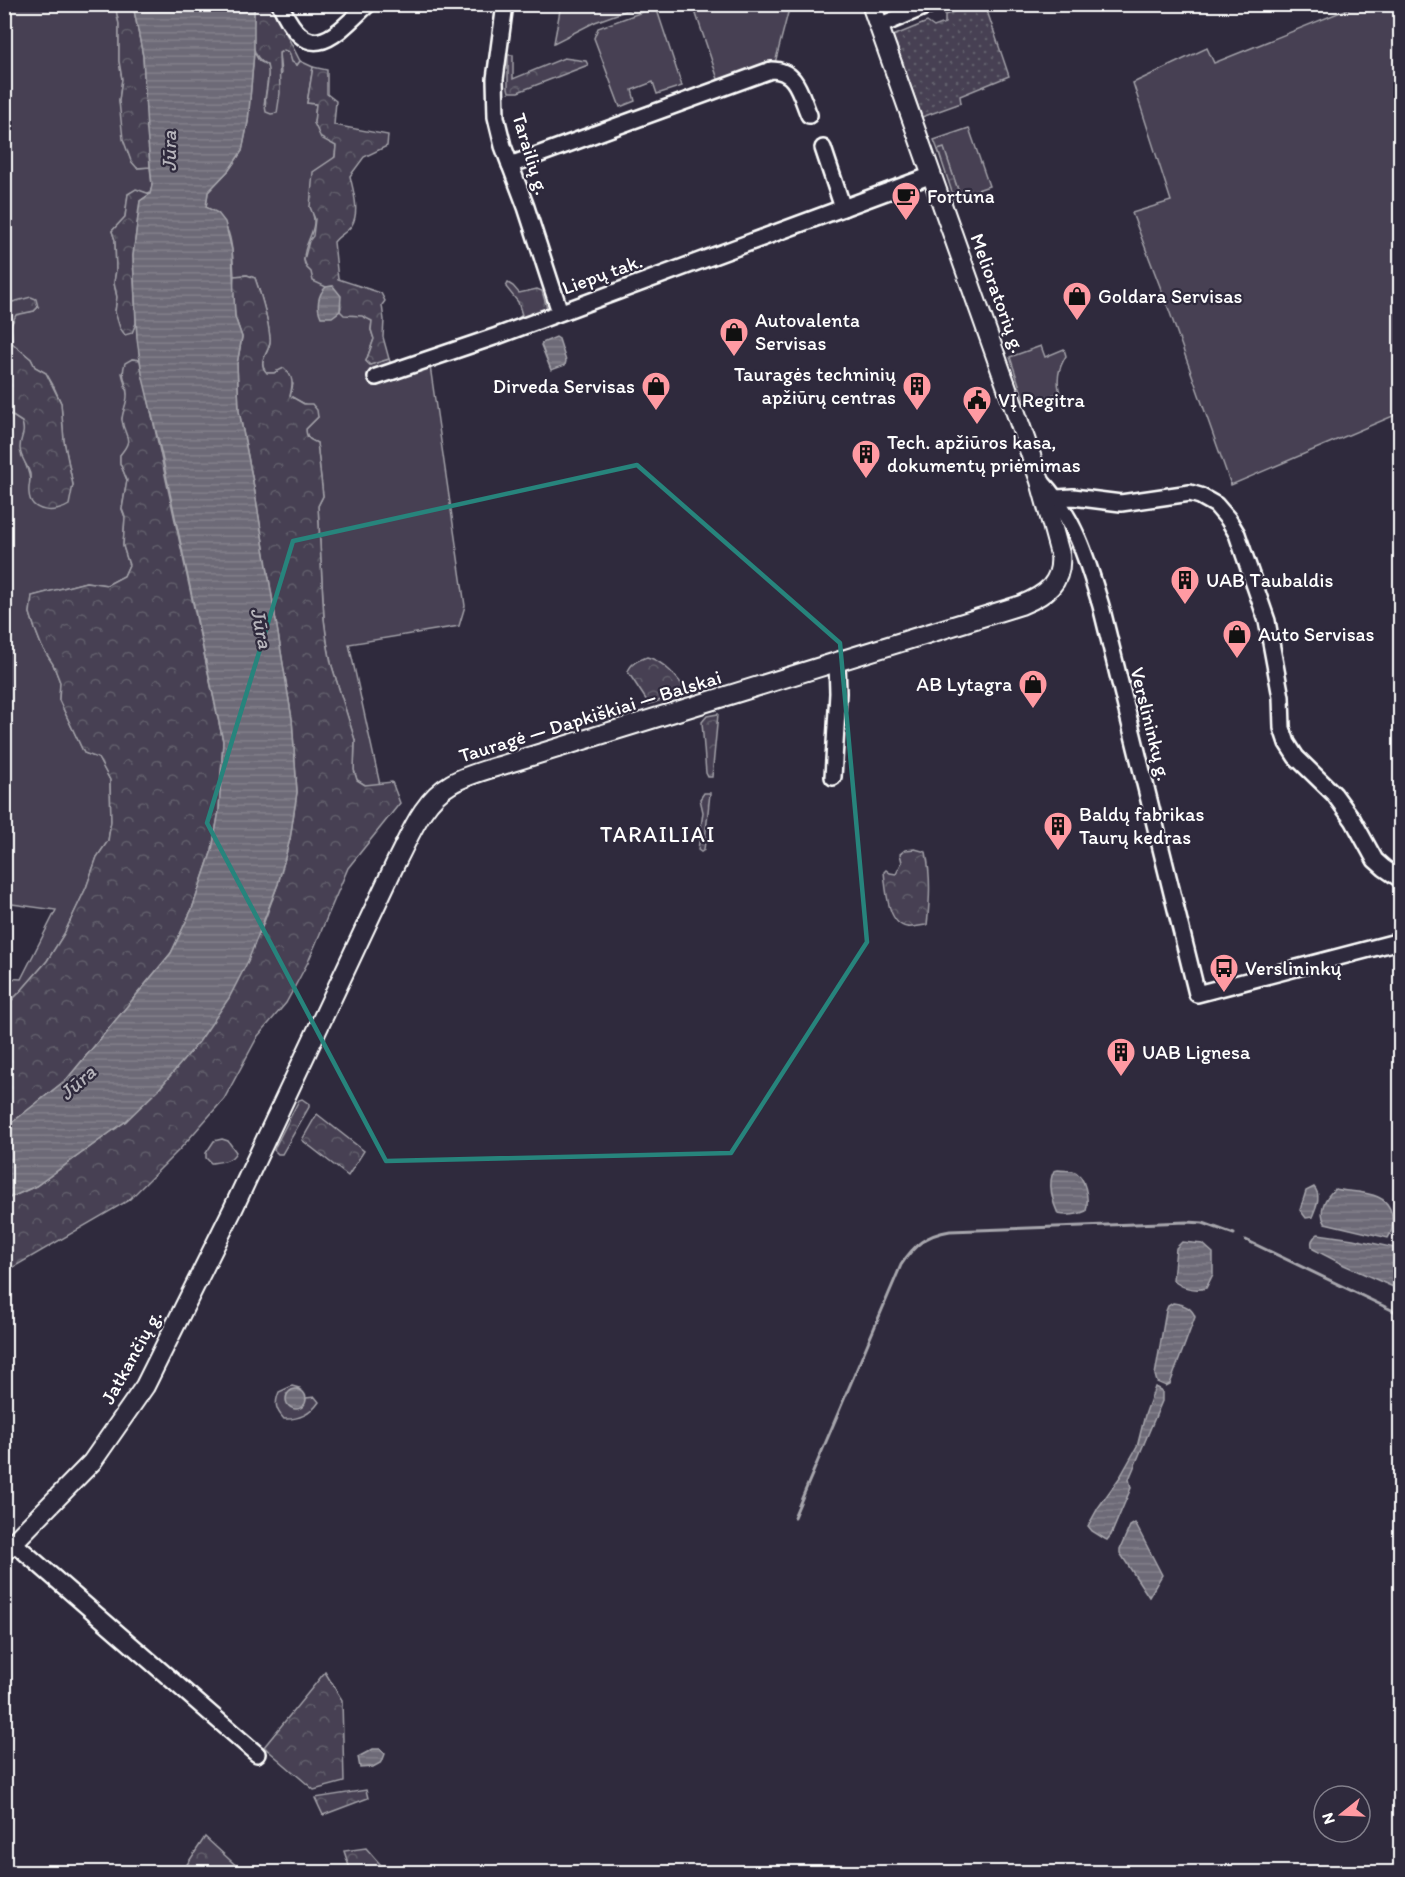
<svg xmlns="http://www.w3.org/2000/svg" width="1405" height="1877" font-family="Itim,sans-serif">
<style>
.grass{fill:#464152;stroke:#a2a0a8;stroke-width:1.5}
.forest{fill:url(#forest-crowns);stroke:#a2a0a8;stroke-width:1.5}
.park{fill:url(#park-dots);stroke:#a2a0a8;stroke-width:1.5}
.water{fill:url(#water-rules);stroke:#a7a6ad;stroke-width:1.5}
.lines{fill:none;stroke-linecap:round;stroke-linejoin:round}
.stream{stroke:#a7a6ad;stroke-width:3}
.minor-casing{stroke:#fff;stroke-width:20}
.major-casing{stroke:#fff;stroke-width:22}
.minor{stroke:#2f2a3d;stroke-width:15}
.major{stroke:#2f2a3d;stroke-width:18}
.marked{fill:none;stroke:#27847c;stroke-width:4.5;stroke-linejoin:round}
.labels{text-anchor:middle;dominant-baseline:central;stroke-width:4.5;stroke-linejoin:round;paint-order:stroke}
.street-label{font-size:20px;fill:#fff;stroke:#2f2a3d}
.poi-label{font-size:20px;fill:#fff;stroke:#2f2a3d;text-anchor:start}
.water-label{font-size:21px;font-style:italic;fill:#b6b4bb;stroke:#2f2a3d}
.quarter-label{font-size:22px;letter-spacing:1.5px;fill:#fff;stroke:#2f2a3d}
</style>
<defs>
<pattern id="forest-crowns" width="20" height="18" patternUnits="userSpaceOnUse" patternTransform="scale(1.5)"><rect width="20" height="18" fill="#464152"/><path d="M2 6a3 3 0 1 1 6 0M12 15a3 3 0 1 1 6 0" fill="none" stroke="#625e6c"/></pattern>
<pattern id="park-dots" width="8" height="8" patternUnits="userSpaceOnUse" patternTransform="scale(1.5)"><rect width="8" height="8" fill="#464152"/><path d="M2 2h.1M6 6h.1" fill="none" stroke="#625e6c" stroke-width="1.8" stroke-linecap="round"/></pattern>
<pattern id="water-rules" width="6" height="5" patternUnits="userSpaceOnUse" patternTransform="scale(1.5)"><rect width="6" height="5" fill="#6d6a77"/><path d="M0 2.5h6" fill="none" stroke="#83808b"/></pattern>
</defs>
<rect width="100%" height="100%" fill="#2f2a3d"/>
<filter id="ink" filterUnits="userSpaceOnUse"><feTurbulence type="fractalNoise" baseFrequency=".0167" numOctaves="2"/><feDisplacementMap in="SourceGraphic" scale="12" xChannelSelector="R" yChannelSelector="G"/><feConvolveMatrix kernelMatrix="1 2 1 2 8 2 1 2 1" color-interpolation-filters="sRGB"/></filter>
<g filter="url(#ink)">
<g class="grass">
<path d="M5 5H115L119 24V61L122 79 119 101 122 119 137 168 150 167 152 185 150 194 136 190 128 194 125 217 112 231 115 240 116 270 114 283 117 297 115 312 132 332 136 323 140 360 132 359 122 373 128 397 122 419 129 436 128 445 120 455V463L127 480 122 509 125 517 123 546 129 565 124 576 107 585 86 582 32 596 30 613 35 629 42 647 53 664 60 682 59 700 84 753 98 758 110 780 111 821 108 841 97 857 86 888 64 934 47 961 20 992 5 1007V978L21 979 56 910 5 903V411L22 422C27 436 21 434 21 445 21 459 30 469 30 482L73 485 64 441 61 403 53 385 46 373 35 367 31 359 12 343 11 325 16 314 34 311 38 307 11 302 5 304Z"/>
<polygon points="561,5 561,4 642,5 595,22 554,43"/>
<polygon points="693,5 790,5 774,67 720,85"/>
<polygon points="1358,5 1400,5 1400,413 1231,485 1169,310 1132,213 1171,201 1133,83 1207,48 1214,63"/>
<polygon points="656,7 682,86 657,94 653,82 632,90 635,101 620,107 594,38 598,28"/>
<path d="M284 50 290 52 297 65 300 61 313 67 307 103 316 104 314 123 336 146 335 156 310 207C322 229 303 240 304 260 304 267 310 270 315 274 321 278 328 282 334 287 347 299 357 313 372 321L371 330 374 339 366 361 370 365 389 359 396 378 430 366 465 606 459 626 349 644 380 785H365L357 780 354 770 355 740 331 663 327 642 324 619 318 506 323 496 317 443C310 440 306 438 306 429L318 417 305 404 290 396 293 384 277 371 274 373H267C255 361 272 352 270 338 268 318 262 298 255 278L247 275 234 276C232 249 234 221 206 208L208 192 229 170 242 151 248 122 254 52 259 61 267 65 269 72 264 105 281 73 279 53Z"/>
<polygon points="969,128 989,186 960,196 944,149 938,150 934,140"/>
<path d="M1041 346 1045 357 1064 349 1066 356C1059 367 1056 380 1060 393L1025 403 1010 357Z"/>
<path d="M222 1139 228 1141 236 1152C231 1162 220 1162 211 1163L206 1158V1153L214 1141Z"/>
<path d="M292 1386 299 1388 287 1394 305 1401 306 1398 315 1397 319 1402C311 1414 298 1420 284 1419 276 1410 274 1404 279 1392Z"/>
</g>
<g class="forest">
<polygon points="115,5 133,5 143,56 150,167 137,168 131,161 123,139 119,101 122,79 119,61 119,24"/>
<path d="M254 5H269L277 16 300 61 297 65 292 62 289 52 284 50 279 53 280 93 277 113 271 114 266 112C262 96 272 80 267 65 244 53 256 26 254 5Z"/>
<polygon points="508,55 513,55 513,79 564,58 586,61 588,65 518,92 509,92 508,88"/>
<path d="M313 67 327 70V94L336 101 334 125 388 135 387 146 364 157 350 176C353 190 360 211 352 225 348 232 339 235 334 242L338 279 381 293 385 301 382 305 384 320 383 337 389 359 370 365 366 361 374 339 371 330 372 321 362 316 344 315 340 311 341 307 333 286 326 287 313 281 311 272 307 268 304 260 309 241 313 236 315 219 310 207 313 172 335 157 336 146 321 138 314 123 316 104 307 103Z"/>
<polygon points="944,148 960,196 954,198 938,150"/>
<polygon points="136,189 150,194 140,201 133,256 136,323 132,333 125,335 120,328 115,312 117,297 114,283 116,270 115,240 112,231 125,217 128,194"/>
<path d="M247 275 255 278C262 298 268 317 270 338 272 351 255 361 267 373H274L284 368C294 377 293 384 290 396L304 404H312L317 410 318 417 306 429C306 438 310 440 317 443L323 496 318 506 324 619 327 642 331 663 355 740 354 770 357 780 365 785 392 782 400 803 348 868 308 962 286 1003 258 1036 224 1099 180 1149 129 1200 5 1272 4 1200 36 1186 126 1121 229 997 263 925 278 884 290 839 297 792 292 719 254 487 239 411 237 364 242 337 235 317 233 290 234 276Z"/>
<polygon points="508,283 513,286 519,293 537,289 542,291 547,308 545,313 510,324 522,315 518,302 506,287"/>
<path d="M31 297 36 299 38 307 34 311 16 315 11 325 12 343 31 359 35 367 46 373 61 403 64 441 73 485 69 505C56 514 30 513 29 493 28 487 31 480 30 474 28 465 20 458 20 448 20 436 26 435 22 422L5 411V304Z"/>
<path d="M132 359 140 360 223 741 219 811 212 850 192 909 171 953 67 1079 5 1128V1007L20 992 47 961 64 934 86 888 97 857 108 841 111 821 110 780 98 758 84 753 59 700 60 682 53 664 42 647 35 629 30 613 32 596 86 582 107 585 124 576 129 565 123 546 125 517 122 509 127 480 120 463V455C135 437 124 438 122 420 122 412 127 404 127 396 128 382 120 378 125 363Z"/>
<path d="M647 657C662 660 680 679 686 692L649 704 628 672C630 663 639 660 647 657Z"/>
<polygon points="718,714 712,777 708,777 706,773 702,722 707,716"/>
<polygon points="704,793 710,793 704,850 701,852 698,850 703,812 700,799"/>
<path d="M915 849 926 852C931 877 930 899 927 925 921 925 914 928 907 927 887 924 886 888 884 872L886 870 890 873 896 874 902 862 900 854 905 850Z"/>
<polygon points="302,1099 309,1104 309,1107 282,1154 278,1154 274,1150 275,1147 299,1100"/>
<polygon points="317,1114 364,1151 348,1176 302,1140"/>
<polygon points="325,1672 342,1700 344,1782 314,1790 264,1747"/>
<polygon points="366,1790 368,1798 323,1815 315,1798"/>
<polygon points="205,1837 243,1872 182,1872"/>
<polygon points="366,1848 387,1872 366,1872 361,1869 351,1872 344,1851"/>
</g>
<polygon class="park" points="972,4 985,5 1009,76 960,96 961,103 922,117 893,36 927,22 934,27 945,23 945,15"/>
<g class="water">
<polygon points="133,5 254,5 254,52 248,122 242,151 229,170 208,192 206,207 218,213 225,222 232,250 235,317 242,337 237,364 239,411 254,487 292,719 297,792 290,839 278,884 248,961 229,998 199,1042 159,1089 126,1121 36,1186 5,1200 5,1128 67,1079 171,953 192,909 212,850 219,811 223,741 162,456 142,374 137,339 133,256 140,201 150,194 152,185 147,132 143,56"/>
<path d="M333 286 341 296 340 311 332 317H321C316 307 318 294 326 287Z"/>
<polygon points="556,337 559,339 566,361 565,365 551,370 541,345 542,343"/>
<path d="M1058 1170C1063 1171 1069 1170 1073 1171 1086 1175 1089 1200 1086 1211 1077 1215 1068 1216 1058 1214 1053 1203 1047 1183 1054 1171Z"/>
<path d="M1314 1187C1322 1196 1316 1207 1312 1217L1306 1218 1300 1210 1306 1191Z"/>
<path d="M1335 1189C1348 1192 1366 1191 1378 1197 1393 1203 1397 1225 1388 1238L1325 1223C1318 1211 1325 1197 1335 1189Z"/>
<path d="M1318 1234 1353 1239 1400 1249V1290L1344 1265 1313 1249C1310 1242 1312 1238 1318 1234Z"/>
<path d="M1182 1242 1203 1244 1213 1253V1274L1206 1288C1195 1291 1181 1288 1173 1280L1176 1248Z"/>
<path d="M1173 1303C1183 1304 1192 1307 1195 1317L1170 1384 1166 1386 1157 1382 1155 1375 1166 1311 1168 1306Z"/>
<polygon points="1155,1387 1162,1391 1162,1401 1129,1479 1131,1488 1111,1535 1107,1540 1105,1539 1092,1531 1088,1526 1098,1508 1120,1477 1137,1447 1145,1415"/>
<circle cx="296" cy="1399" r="10"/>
<polygon points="1135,1523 1162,1575 1149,1597 1120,1553 1120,1549 1130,1526"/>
<polygon points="373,1749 380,1749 385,1754 382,1762 373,1767 360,1768 358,1757"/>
</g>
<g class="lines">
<g class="stream">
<polyline points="1246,1240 1400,1314"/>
<path d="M794 1517 901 1265C914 1245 926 1235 950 1231L1187 1222 1203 1223 1234 1234"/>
</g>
<g class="minor-casing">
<g id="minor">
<path d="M280 4C308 67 332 39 368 4"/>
<polyline points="505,4 495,79 496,117 503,146 526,207 560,312"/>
<polyline points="879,26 931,4"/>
<polyline points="823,148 843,208"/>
<path d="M510 165 771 70C797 70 800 94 809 115"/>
<polyline points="376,377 497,336 932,175"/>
<path d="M1041 481C1075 518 1087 559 1101 606L1197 994 1400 941"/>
<polyline points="1057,498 1073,497 1121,503 1190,493 1200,496 1216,505 1228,519 1237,534 1267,621 1281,697 1282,728 1287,743 1296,757 1334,794 1353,820 1375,860 1384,868 1400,879"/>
<polyline points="833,777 838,693 837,662"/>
<polyline points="14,1543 257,1754"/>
</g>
</g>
<g class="major-casing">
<path id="major" d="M4 1552 92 1462 145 1386 233 1209 397 860C411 833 423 800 451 784 468 774 490 769 509 763L1021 605C1046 595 1063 583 1060 554L1040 481 871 4"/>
</g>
<use href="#minor" class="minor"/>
<use href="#major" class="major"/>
</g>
</g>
<path class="marked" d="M637 465 840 643 867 942 731 1153 386 1161 207 823 293 541Z"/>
<defs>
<g id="cafe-pin" transform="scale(1.5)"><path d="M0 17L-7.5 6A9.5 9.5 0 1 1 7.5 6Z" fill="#ff9aa2" stroke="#2f2a3d"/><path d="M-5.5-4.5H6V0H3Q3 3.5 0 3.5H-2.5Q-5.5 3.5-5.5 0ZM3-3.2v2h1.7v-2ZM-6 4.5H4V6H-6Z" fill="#111"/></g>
<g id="shop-pin" transform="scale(1.5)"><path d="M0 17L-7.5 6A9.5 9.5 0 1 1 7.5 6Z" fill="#ff9aa2" stroke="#2f2a3d"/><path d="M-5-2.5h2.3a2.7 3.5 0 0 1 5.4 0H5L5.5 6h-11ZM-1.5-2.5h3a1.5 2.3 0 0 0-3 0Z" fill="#111"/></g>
<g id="building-pin" transform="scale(1.5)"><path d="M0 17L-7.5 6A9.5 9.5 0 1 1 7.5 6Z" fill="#ff9aa2" stroke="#2f2a3d"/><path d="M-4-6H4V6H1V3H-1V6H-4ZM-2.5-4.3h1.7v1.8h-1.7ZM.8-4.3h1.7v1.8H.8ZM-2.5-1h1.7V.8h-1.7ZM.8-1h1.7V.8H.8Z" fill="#111"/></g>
<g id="civic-pin" transform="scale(1.5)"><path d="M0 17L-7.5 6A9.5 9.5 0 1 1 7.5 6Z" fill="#ff9aa2" stroke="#2f2a3d"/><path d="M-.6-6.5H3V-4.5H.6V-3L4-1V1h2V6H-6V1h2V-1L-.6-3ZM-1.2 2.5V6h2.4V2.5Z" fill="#111"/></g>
<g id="bus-pin" transform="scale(1.5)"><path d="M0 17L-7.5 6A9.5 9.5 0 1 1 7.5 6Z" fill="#ff9aa2" stroke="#2f2a3d"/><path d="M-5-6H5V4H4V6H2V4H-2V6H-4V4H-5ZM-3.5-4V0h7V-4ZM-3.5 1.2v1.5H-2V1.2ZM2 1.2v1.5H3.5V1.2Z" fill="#111"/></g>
</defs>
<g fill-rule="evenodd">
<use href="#cafe-pin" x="906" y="196"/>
<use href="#shop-pin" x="1077" y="296"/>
<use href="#shop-pin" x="734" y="332"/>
<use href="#shop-pin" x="656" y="386"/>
<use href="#building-pin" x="917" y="386"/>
<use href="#civic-pin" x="977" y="400"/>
<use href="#building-pin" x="866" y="454"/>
<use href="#building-pin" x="1185" y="580"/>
<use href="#shop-pin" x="1237" y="634"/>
<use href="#shop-pin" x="1033" y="684"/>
<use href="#building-pin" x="1058" y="826"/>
<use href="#bus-pin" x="1224" y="968"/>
<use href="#building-pin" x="1121" y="1052"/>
</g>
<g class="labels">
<g class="street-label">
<text transform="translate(531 154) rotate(73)">Tarailių g.</text>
<text transform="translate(602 274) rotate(-20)">Liepų tak.</text>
<text transform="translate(998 293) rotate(70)">Melioratorių g.</text>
<text transform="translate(590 716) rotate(-17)">Tauragė — Dapkiškiai — Balskai</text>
<text transform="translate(1151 724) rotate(76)">Verslininkų g.</text>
<text transform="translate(131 1357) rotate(-61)">Jatkančių g.</text>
</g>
<g class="poi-label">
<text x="927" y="196">Fortūna</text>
<text x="1098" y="296">Goldara Servisas</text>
<text x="755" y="320">Autovalenta<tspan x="755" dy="23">Servisas</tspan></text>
<text x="896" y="374" text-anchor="end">Tauragės techninių<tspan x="896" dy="23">apžiūrų centras</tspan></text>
<text x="635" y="386" text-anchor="end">Dirveda Servisas</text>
<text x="998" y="400">VĮ Regitra</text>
<text x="887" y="442">Tech. apžiūros kasa,<tspan x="887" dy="23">dokumentų priėmimas</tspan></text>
<text x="1206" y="580">UAB Taubaldis</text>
<text x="1258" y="634">Auto Servisas</text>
<text x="1012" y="684" text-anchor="end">AB Lytagra</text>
<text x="1079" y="814">Baldų fabrikas<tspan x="1079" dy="23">Taurų kedras</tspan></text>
<text x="1245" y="968">Verslininkų</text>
<text x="1142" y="1052">UAB Lignesa</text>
</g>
<g class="water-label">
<text transform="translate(168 151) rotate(-90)">Jūra</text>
<text transform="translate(262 628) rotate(78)">Jūra</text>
<text transform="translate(77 1082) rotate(-42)">Jūra</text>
</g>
<g class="quarter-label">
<text x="658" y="834">TARAILIAI</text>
</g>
</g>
<rect width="1405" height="1877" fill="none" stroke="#2f2a3d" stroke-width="24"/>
<rect x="12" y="12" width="1381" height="1853" fill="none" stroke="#fff" stroke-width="2" filter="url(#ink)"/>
<g transform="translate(1342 1814) rotate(252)"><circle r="28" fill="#2f2a3d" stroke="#827f8b" stroke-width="1.5"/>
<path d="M0-4.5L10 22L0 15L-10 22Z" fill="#ff9aa2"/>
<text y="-9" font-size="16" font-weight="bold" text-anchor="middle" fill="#ffffff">N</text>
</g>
</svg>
